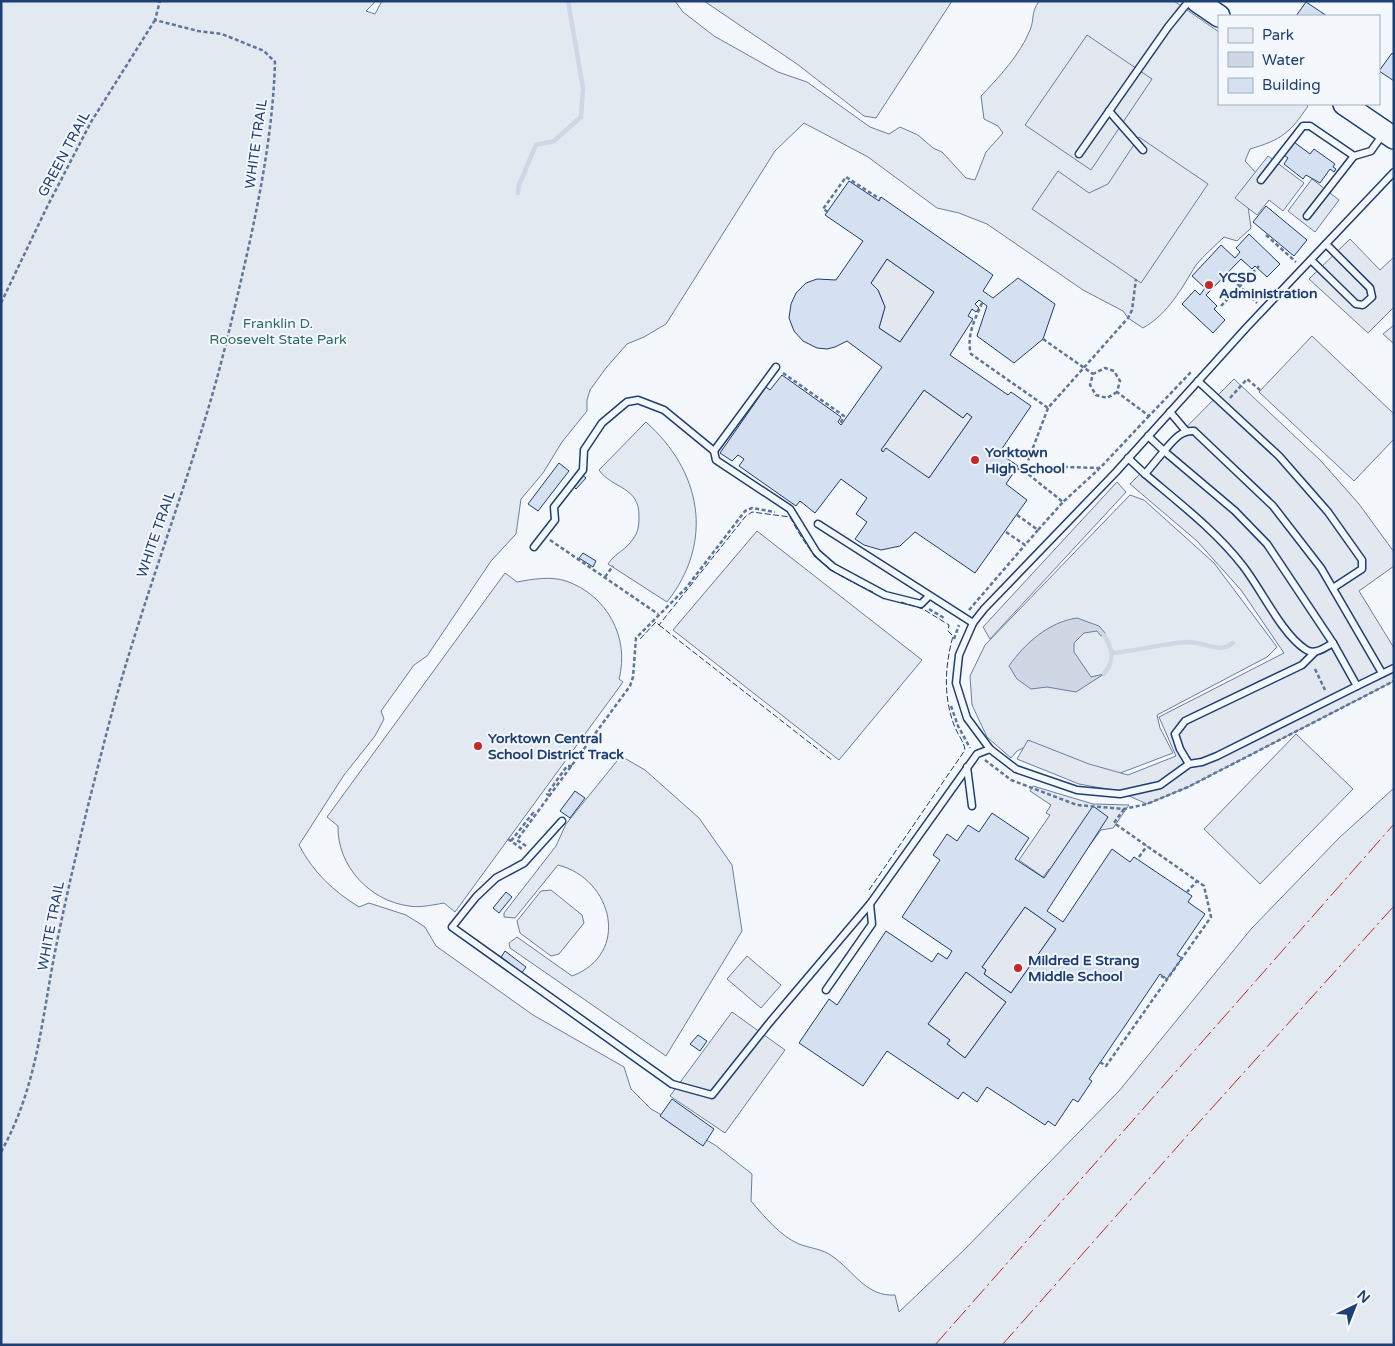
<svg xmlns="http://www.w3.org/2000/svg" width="1395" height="1346" font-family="'Varela Round',sans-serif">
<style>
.green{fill:#e3e9f0;stroke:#687fa3}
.parking{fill:#e3e8f0;stroke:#687fa3}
.water{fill:#cfd7e4;stroke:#687fa3}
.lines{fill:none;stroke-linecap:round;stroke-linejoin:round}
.stream{stroke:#cfd7e4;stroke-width:4.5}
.building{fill:#d5e0f0;stroke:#1d3f73;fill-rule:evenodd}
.service-casing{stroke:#1d3f73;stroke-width:9}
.trunk-casing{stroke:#1d3f73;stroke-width:24}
.path{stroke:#5e769c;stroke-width:2.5;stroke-dasharray:4 2.5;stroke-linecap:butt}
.service{stroke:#f4f7fb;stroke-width:6}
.trunk{stroke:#f4f7fb;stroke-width:21}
.fence{stroke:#1d3f73;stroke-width:1;stroke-dasharray:6 2.5;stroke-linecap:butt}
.power{stroke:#c62828;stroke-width:1;stroke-dasharray:18 4 2.5 4;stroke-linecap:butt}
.poi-dot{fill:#c62828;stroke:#f4f7fb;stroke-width:2}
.labels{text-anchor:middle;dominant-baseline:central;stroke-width:4;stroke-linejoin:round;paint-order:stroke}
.street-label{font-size:14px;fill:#1d3f73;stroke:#f4f7fb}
.poi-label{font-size:14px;font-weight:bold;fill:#1d3f73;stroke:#f4f7fb;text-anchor:start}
.park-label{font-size:14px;fill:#2c6c60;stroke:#f4f7fb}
</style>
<rect width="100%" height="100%" fill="#f4f7fb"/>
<g class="green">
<path d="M1 1H376L366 11 375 14 382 1H675L683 12 714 36 778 72 807 82 870 127 889 134 900 127 918 135 933 148 942 152 966 178 975 180 986 152 1003 133 998 126 984 119 981 96C999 77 1020 55 1030 30 1035 18 1030 15 1039 1H1174L1219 32V104H1307L1308 106C1290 133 1281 140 1250 149L1245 161 1258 175 1247 199 1251 228 1237 241 1224 237C1215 246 1204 255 1196 265 1181 289 1169 313 1143 328L1128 318 1123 311 1083 290 987 224 959 213 937 208 868 157 804 123 775 151 666 324 644 337 627 344 606 368 590 390 587 400V411L562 442 543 473 521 499 516 534 491 561 427 656 414 665 381 711 384 719 375 736 344 775 299 845C313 872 333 891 359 907L369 903 406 915 425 927 436 946 533 1015 624 1067 631 1089 651 1109 715 1145 752 1174 751 1201C764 1216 780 1236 799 1244 809 1248 823 1249 832 1256 854 1271 866 1297 895 1295L899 1312 964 1250 1119 1091 1251 929 1339 838 1394 788V1345H1Z"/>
<polygon points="704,1 952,1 876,118 864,116 797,64"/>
<polygon points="1394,325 1394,344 1383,334"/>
<polygon points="1312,336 1394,414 1394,439 1354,481 1259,392"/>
<path d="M646 422C701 471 715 541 667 602L608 564C615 553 626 550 633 539 638 533 639 525 639 517 640 486 612 489 599 470Z"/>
<polygon points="1130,495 1144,500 1214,563 1277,647 1267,657 1157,715 1160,728 1173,753 1115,775 1031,744 1017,751 1011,758 987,737 972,705 970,676 985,645"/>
<polygon points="757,531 922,660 839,760 673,630"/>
<path d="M505 573 517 582C533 579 551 576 566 581 607 595 630 638 619 679L623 682 455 912 444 903C432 905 420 908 409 906 370 901 337 866 338 826L327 817Z"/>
<polygon points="1296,734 1353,789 1260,884 1204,829"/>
<path d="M621 756 645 770 699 818 732 865 742 931 666 1056 510 948 509 943 517 937 572 976C631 954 613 879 558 865L515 918 504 917V913L556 846 566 824Z"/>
<polygon points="551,890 582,915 584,923 559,954 551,956 520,933 517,921 541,891"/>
<polygon points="747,956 781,985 761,1008 727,979"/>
</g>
<g class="parking">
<polygon points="1087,35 1152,79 1091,170 1025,125"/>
<polygon points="1139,137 1208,184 1141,283 1032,209 1058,171 1089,193 1108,184"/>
<polygon points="1268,156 1304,183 1283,211 1269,200 1257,215 1235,198"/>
<polygon points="1312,179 1339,200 1315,232 1288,211"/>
<polygon points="1350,239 1380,270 1394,257 1394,307 1368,333 1309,279"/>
<polygon points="887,259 934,292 900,342 879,328 885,307 878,290 871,283"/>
<polygon points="1234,379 1321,461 1359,504 1394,552 1394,566 1359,591 1394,648 1394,681 1188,787 1147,804 1118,791 1079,784 1017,759 1028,740 1089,764 1128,775 1176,756 1159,717 1284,653 1241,590 1197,541 1130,484"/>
<polygon points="924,390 963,418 967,413 972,417 929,478 881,450"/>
<polygon points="1117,482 1126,492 990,639 983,627"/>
<polygon points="1033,786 1093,804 1129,805 1113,828 1101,830 1064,880 1049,869 1043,877 1019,860 1050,815 1046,813 1051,805 1030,791"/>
<polygon points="1025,907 1056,929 1011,993 984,974 986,970 982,967"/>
<polygon points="966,972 1006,1002 965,1058 947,1044 950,1040 928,1024"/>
<polygon points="732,1012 785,1050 725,1133 670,1096"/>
</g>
<path class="water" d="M1077 618 1099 626 1106 634 1101 636 1097 631 1084 633 1074 643V652L1091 677 1104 674 1076 692 1047 687 1031 689 1017 679 1009 666C1025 643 1049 622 1077 618Z"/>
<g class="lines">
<g class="stream">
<polyline points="518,193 519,185 536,145 554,141 581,117 583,88 568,1"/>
<path d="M1104 635C1113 650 1115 659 1104 674"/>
<path d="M1112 653C1138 651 1163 643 1189 642 1204 642 1220 654 1233 643"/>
</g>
</g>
<g class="building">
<polygon points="1306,2 1327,16 1296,16"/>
<polygon points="1392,53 1394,55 1394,81 1379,71"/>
<polygon points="1294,142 1310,154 1314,149 1335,164 1333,167 1336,169 1334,172 1330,169 1320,183 1306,175 1303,179 1284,164 1288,158 1284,155"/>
<path d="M849 181 879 201 881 197 993 275 983 291 993 298 1018 278 1055 304 1043 339 1014 363 977 336 987 306 979 300 975 304 979 308 976 312 972 309 968 316 973 319 950 355 1008 395 1011 392 1031 406 999 453 1018 466 1006 484 1027 500 975 573 915 532 900 546 881 550 864 545 855 539 867 522 856 514 867 498 841 479 815 513 800 501 796 506 739 466 744 459 738 455 732 461 720 453 766 387 770 390 782 375 841 417 838 422 841 425 882 367 847 341 835 347 827 349 817 348 803 341 794 331 789 318 791 304 796 293 806 283 817 279 836 280 863 241 825 215ZM887 259 934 292 900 342 879 328 885 307 878 290 871 283ZM924 390 963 418 967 413 972 417 929 478 886 448 883 452 881 450Z"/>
<polygon points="1266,206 1307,240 1294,256 1253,222"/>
<polygon points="1249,234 1280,264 1267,277 1255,266 1252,269 1241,259 1206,295 1217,306 1214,309 1225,320 1213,333 1182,304 1195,290 1200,295 1205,288 1192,276 1221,245 1235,258 1240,252 1236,248"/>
<polygon points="559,463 569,471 538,511 528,504"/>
<polygon points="582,475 586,478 576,489 572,485"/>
<polygon points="583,553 596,561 593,567 579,558"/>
<polygon points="575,791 585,798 570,818 560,811"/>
<path d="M1093 806 1108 817 1047 911 1063 922 1112 849 1130 862 1134 857 1192 896 1188 902 1205 914 1177 955 1182 958 1167 979 1160 974 1089 1079 1092 1081 1078 1102 1073 1099 1055 1126 1048 1121 1045 1125 987 1087 977 1102 963 1092 958 1099 887 1051 863 1086 799 1043 829 999 837 1005 886 931 932 962 938 953 947 959 952 951 902 917 940 860 933 855 947 834 957 841 968 825 979 832 992 813 1029 838 1015 859 1044 878ZM1025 907 1056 929 1011 993 984 974 986 970 982 967ZM966 972 1006 1002 965 1058 947 1044 950 1040 928 1024Z"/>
<polygon points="506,892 512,897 499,913 493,908"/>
<polygon points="505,951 526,967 521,974 500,959"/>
<polygon points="698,1035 707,1041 700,1051 690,1044"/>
<polygon points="672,1099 714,1129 703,1146 660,1116"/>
</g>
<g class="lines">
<g class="service-casing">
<g id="service">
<polyline points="1109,111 1143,150"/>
<polyline points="1079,154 1168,27 1189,1"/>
<polyline points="1261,180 1303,126 1310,126 1354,156"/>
<polyline points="1307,216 1354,156 1371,151 1383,134"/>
<polyline points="1311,260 1356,304 1363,305 1372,297 1370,288 1326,244"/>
<polyline points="1198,381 1279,456 1328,512 1362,560 1362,569 1333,588"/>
<polyline points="1170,412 1186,431"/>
<path d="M1148 436 1164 451 1145 474C1178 502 1216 531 1243 566 1261 589 1282 634 1305 649 1314 656 1324 648 1333 643L1267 544 1235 511 1164 451C1173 441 1180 430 1194 431L1273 506 1321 568 1382 673"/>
<polyline points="714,451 776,367"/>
<polyline points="1128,458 1145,474"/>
<polyline points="818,524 973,623"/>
<polyline points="534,547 555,520 554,507 583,470 584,450 602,423 627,402 638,400 664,410 714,451 716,460 790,509 817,553 833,567 885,595 921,604 929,596"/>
<polyline points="1333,643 1357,686 1394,668"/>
<polyline points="1357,686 1217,756 1202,762 1189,764 1160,785 1120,794 1077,790 1016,769 990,749 967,718 956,683 959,655 973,623 984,609 1116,472 1247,327 1394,172"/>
<polyline points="1189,764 1180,749 1175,734 1185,721 1302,665 1315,652"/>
<polyline points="967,767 972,806"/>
<polyline points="562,821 524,863 496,878 476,897 452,927 672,1084 712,1095 770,1022 870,904 977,754 990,749"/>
<polyline points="826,990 872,924 870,904"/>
</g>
</g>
<g class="trunk-casing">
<g id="trunk">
<polyline points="1197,1 1219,16"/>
<polyline points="1344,104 1394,138"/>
</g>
</g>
<g class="path">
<polyline points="828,212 823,209 846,177 880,199"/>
<polyline points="1266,235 1296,262"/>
<polyline points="1228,275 1257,303"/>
<polyline points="1,303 47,207 91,122 155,20"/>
<path d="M982 303C975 319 966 336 971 354L1048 408 1128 318 1132 310 1136 279"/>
<polyline points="1221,306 1259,266"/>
<polyline points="1043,339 1093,374"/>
<polyline points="783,373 844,416 840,424"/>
<polyline points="1117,392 1107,398 1096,395 1090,385 1093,374 1105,368 1114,371 1120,381 1117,392 1149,416 1192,371"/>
<polyline points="1230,398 1247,379 1260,390"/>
<polyline points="1048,408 1028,461 1028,466 1100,468 1149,416"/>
<polyline points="1017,468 1028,474 1063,502 1099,469"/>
<polyline points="1017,515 1038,530 1063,502"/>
<polyline points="1006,532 1025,545 1038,530"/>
<polyline points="550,540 658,614"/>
<polyline points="605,577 613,566"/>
<polyline points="929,609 944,618"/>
<polyline points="969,610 1025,545"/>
<polyline points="954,639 959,625"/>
<polyline points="1315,669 1325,690"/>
<polyline points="951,706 958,726 970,748"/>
<polyline points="985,760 1011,780 1077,805 1124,809 1147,804 1188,787 1394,681"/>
<polyline points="550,796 547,794 567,766 572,766"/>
<polyline points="1124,809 1114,823 1197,881 1187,892"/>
<polyline points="508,839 522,849"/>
<polyline points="511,841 533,813 535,815"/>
<polyline points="526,846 517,840 630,686 633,677 636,638 686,588 745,511 752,508 775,512"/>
<polyline points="1139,857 1147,846"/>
<polyline points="1161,976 1167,979"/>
<polyline points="1100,1062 1106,1066 1211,917 1204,886 1197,881"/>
<path d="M1 1152C36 1089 41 1026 54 957 68 886 85 816 103 747 132 631 175 520 209 406 223 359 234 311 245 263 260 197 273 130 275 62L264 51 222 34 198 31 155 20 160 1"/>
</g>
<use href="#service" class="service"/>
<use href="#trunk" class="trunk"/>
<g class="fence">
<polyline points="659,625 833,761"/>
<path d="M640 639 656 622 659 625 745 517 752 512 790 517C814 562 826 570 873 592"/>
<path d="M869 890 965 750C964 741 957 734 954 725 943 695 945 666 953 636L948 631 949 625 923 609 901 602"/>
</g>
<g class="power">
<polyline points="935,1345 1394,824"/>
<polyline points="1002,1345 1193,1129 1394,906"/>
</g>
</g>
<g class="poi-dot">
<circle cx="1209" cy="285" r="5"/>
<circle cx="975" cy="460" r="5"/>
<circle cx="478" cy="746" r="5"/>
<circle cx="1018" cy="968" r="5"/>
</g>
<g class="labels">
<g class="street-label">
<text transform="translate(256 144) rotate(-82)">WHITE TRAIL</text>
<text transform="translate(64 154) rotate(-62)">GREEN TRAIL</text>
<text transform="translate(156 534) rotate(-71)">WHITE TRAIL</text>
<text transform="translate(51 926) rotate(-79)">WHITE TRAIL</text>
</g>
<g class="poi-label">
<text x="1219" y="277">YCSD<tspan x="1219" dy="16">Administration</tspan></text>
<text x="985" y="452">Yorktown<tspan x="985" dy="16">High School</tspan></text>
<text x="488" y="738">Yorktown Central<tspan x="488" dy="16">School District Track</tspan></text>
<text x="1028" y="960">Mildred E Strang<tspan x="1028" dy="16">Middle School</tspan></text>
</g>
<g class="park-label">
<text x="278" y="323">Franklin D.<tspan x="278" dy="16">Roosevelt State Park</tspan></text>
</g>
</g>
<rect width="1395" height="1346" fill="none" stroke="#1d3f73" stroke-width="5"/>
<rect x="1218" y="15" width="162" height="90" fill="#f4f7fb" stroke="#9eadc5"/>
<rect x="1228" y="28" width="25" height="15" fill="#e3e9f0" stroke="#9eadc5"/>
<text x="1262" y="40" font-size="15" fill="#1d3f73">Park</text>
<rect x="1228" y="52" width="25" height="15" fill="#cfd7e4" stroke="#9eadc5"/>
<text x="1262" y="65" font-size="15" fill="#1d3f73">Water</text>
<rect x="1228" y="78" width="25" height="15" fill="#d5e0f0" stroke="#9eadc5"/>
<text x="1262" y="90" font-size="15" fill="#1d3f73">Building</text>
<g transform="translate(1355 1306) rotate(43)" stroke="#f4f7fb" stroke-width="4" paint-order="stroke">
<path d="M0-4L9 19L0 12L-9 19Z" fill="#1d3f73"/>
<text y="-8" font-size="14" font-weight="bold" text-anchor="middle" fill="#1d3f73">N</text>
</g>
</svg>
